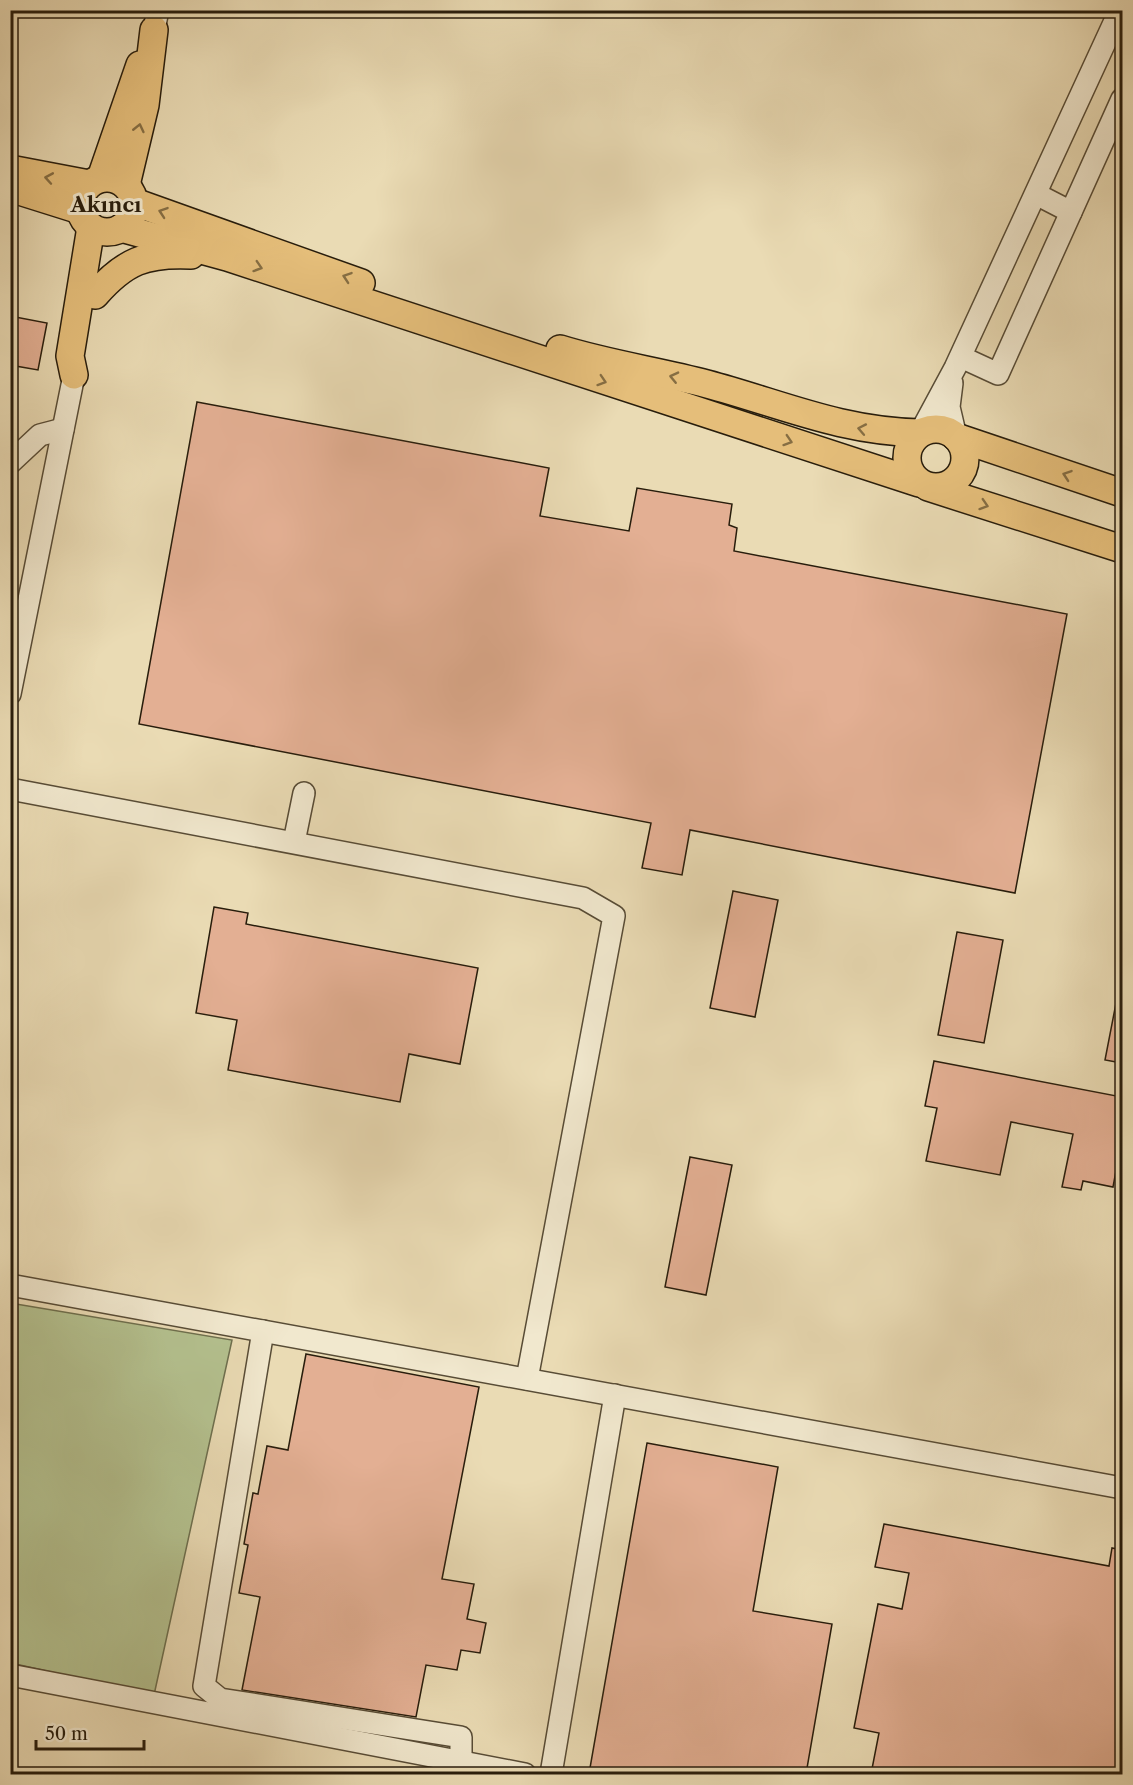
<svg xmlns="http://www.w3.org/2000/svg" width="1133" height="1785" font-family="'Libre Caslon Text',serif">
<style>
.green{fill:#b4c18f;stroke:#6e6f4e;stroke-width:1.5}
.building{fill:#e3af93;stroke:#281d0c;stroke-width:1.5}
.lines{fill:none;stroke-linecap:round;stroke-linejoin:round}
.minor-casing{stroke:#584c36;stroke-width:24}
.major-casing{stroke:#281d0c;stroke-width:30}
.minor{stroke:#f1e8ce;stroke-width:21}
.major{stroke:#e5be7a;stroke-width:27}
.oneway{stroke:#866e43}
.labels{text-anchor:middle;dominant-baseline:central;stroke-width:6;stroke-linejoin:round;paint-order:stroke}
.district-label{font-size:21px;font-weight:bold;fill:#281d0c;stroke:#f1e8ce}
</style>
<rect width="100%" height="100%" fill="#eadbb4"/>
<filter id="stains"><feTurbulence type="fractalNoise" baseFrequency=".00333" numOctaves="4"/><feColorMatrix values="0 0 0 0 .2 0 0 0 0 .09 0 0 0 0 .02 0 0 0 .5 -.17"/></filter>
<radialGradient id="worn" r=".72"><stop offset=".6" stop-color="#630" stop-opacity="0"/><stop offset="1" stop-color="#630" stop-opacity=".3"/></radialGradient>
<polygon class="green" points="10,1303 232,1340 154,1695 11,1663"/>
<g class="building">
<polygon points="10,316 47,323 38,370 10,365"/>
<polygon points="197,402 549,468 540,516 629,531 637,488 732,504 729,525 737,528 734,551 1067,614 1015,893 690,830 682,875 642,868 651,823 139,724"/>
<polygon points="733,891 778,900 755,1017 710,1008"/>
<polygon points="214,907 248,913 246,924 478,968 460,1064 409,1054 400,1102 228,1070 237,1020 196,1013"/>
<polygon points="957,932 1003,940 984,1043 938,1035"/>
<polygon points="1117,998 1122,999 1122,1063 1105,1060"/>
<polygon points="934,1061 1122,1097 1122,1139 1113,1187 1083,1181 1081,1190 1062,1187 1073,1134 1011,1122 1000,1175 926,1161 937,1108 925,1106"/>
<polygon points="690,1157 732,1165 706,1295 665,1287"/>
<polygon points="306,1354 479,1387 442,1579 474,1584 467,1619 486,1623 480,1653 461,1650 457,1670 426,1665 416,1717 242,1690 260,1597 239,1593 248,1545 244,1544 253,1493 258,1494 267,1446 288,1450"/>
<polygon points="647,1443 778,1467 753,1611 832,1624 806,1774 625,1774 590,1768"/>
<polygon points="884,1524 1109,1566 1112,1548 1122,1550 1122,1774 871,1774 879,1733 854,1728 878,1604 902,1609 909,1573 875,1567"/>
</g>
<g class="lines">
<g class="minor-casing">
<g id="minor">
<polyline points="154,30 158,10"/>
<polyline points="1036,194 1071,212"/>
<polyline points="961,357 998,374 1122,99"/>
<polyline points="952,383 949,407 956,437"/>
<polyline points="920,433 955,368 1120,10"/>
<polyline points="10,463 40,435 63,429"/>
<polyline points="10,694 74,375"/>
<polyline points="10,789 583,898 614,916 527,1379"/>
<polyline points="294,842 304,793"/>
<polyline points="10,1285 1122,1488"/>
<polyline points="263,1331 204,1686 220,1699 461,1737 461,1762"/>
<polyline points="10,1675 525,1774"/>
<polyline points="551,1774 615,1395"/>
</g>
</g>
<g class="major-casing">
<g id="major">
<polyline points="10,169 89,184"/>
<circle cx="107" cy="205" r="27"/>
<polyline points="101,178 140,65"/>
<polyline points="126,185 145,105 154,30"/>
<polyline points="10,188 80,210"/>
<polyline points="134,202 361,283"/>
<polyline points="121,228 227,257 919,483"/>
<path d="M95 295C125 261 145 253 191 255"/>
<path d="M560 349C608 364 658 371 707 384 782 404 839 431 920 433"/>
<polyline points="74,375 70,356 91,227"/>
<circle cx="936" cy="458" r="29"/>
<polyline points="956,437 1122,493"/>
<polyline points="928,487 1122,549"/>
</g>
</g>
<use href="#minor" class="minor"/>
<use href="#major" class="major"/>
</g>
<defs><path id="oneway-chevron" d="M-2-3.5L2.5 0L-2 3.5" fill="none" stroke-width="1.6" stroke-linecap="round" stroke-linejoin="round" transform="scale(1.5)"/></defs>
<g class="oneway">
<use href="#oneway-chevron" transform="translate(139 128) rotate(-77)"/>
<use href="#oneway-chevron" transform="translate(49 178) rotate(-170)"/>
<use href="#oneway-chevron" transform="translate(163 212) rotate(-161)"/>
<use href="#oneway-chevron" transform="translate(258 267) rotate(18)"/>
<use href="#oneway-chevron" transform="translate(347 277) rotate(-161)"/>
<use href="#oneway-chevron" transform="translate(674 377) rotate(-167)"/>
<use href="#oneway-chevron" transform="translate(602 381) rotate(18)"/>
<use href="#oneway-chevron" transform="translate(862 429) rotate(-169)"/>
<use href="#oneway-chevron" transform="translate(788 441) rotate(18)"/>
<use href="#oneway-chevron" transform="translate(1067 475) rotate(-161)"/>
<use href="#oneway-chevron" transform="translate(984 505) rotate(18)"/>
</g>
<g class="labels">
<g class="district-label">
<text x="106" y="204">Akıncı</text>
</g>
</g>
<rect width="1133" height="1785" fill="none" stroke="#eadbb4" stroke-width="36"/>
<rect x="12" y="12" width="1109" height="1761" fill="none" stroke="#281d0c" stroke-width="3"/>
<rect x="18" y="18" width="1097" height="1749" fill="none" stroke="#281d0c" stroke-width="1.5"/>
<path d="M36 1740v9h108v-9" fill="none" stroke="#281d0c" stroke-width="3"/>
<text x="45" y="1740" font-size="18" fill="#281d0c" stroke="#f1e8ce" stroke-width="4.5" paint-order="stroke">50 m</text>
<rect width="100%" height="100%" filter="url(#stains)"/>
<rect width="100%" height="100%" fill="url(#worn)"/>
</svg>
